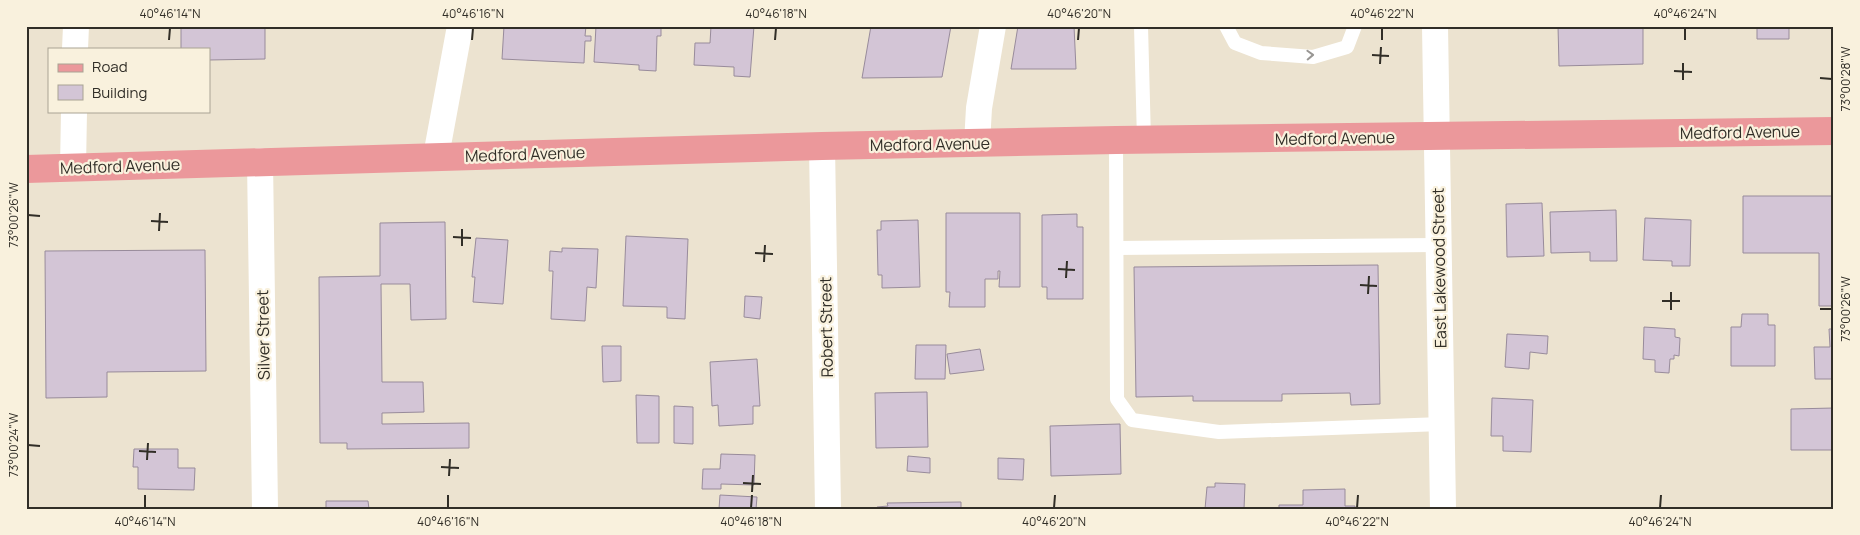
<svg xmlns="http://www.w3.org/2000/svg" width="1860" height="535" font-family="Manrope,sans-serif">
<style>
.building{fill:#d3c5d6;stroke:#988b9b}
.lines{fill:none;stroke-linecap:round;stroke-linejoin:round}
.lane{stroke:#fff;stroke-width:14}
.street{stroke:#fff;stroke-width:26}
.primary{stroke:#eb989b;stroke-width:28}
.oneway{stroke:#989693}
.ticks{fill:none;stroke:#312e27;stroke-width:2}
.labels{text-anchor:middle;dominant-baseline:central;stroke-width:4.5;stroke-linejoin:round;paint-order:stroke}
.street-label{font-size:16px;fill:#312e27;stroke:#f9f1dd}
.neatline{fill:none;stroke:#312e27;stroke-width:2}
.ticks-label{font-size:12px;text-anchor:middle;fill:#312e27}
</style>
<rect width="100%" height="100%" fill="#ece3d0"/>
<g class="building">
<polygon points="181,26 265,26 265,59 209,60 209,49 181,49"/>
<polygon points="504,26 586,26 585,36 591,36 591,41 585,41 584,63 502,59"/>
<polygon points="596,26 661,26 661,36 657,36 656,71 639,70 639,65 594,62"/>
<polygon points="711,26 754,26 750,77 734,76 734,67 694,65 695,43 710,43"/>
<polygon points="871,26 951,26 942,77 862,78"/>
<polygon points="1018,26 1074,26 1076,69 1011,69"/>
<polygon points="1558,26 1643,26 1643,64 1559,66"/>
<polygon points="1746,26 1789,26 1789,39 1757,39 1757,27"/>
<polygon points="1743,196 1834,196 1834,306 1819,306 1819,253 1743,253"/>
<polygon points="1542,203 1544,256 1507,257 1506,204"/>
<polygon points="1616,210 1617,261 1590,261 1590,252 1551,253 1550,212"/>
<polygon points="946,213 1020,213 1020,287 999,287 1000,271 998,271 998,279 985,279 985,307 949,307 950,292 946,292"/>
<polygon points="1077,214 1077,227 1083,227 1083,299 1047,299 1047,287 1042,287 1042,215"/>
<polygon points="1645,218 1691,220 1690,266 1672,266 1672,261 1643,260"/>
<polygon points="918,220 920,287 882,288 882,275 878,275 877,230 881,230 881,221"/>
<polygon points="445,222 446,319 411,320 410,284 381,284 382,382 423,382 424,412 382,413 382,424 469,423 469,448 347,449 347,443 320,443 319,277 380,276 380,223"/>
<polygon points="626,236 688,239 685,319 667,318 667,307 623,306"/>
<polygon points="476,238 508,240 503,304 473,302 475,277 472,277"/>
<polygon points="562,248 598,249 596,288 587,287 585,321 551,319 553,271 549,271 550,251 562,252"/>
<polygon points="205,250 206,371 107,372 107,397 46,398 45,251"/>
<polygon points="1378,265 1380,404 1351,405 1350,393 1282,394 1282,401 1193,401 1193,396 1136,397 1134,267"/>
<polygon points="745,296 762,297 760,319 744,317"/>
<polygon points="1742,314 1768,314 1768,325 1775,325 1775,366 1731,366 1731,327 1741,327"/>
<polygon points="1644,327 1675,329 1675,337 1680,338 1679,356 1674,355 1674,359 1670,359 1669,373 1655,372 1655,360 1643,359"/>
<polygon points="1829,329 1834,329 1834,379 1815,379 1814,347 1830,347"/>
<polygon points="1507,334 1548,336 1547,354 1530,352 1529,369 1505,367"/>
<polygon points="916,345 946,345 945,379 915,379"/>
<polygon points="602,346 621,346 621,381 603,382"/>
<polygon points="980,349 984,370 950,374 947,354"/>
<polygon points="757,359 760,406 753,406 753,424 719,426 718,405 712,406 710,362"/>
<polygon points="927,392 928,447 876,448 875,393"/>
<polygon points="636,395 659,396 659,443 637,443"/>
<polygon points="1492,398 1533,400 1531,452 1503,451 1503,436 1491,436"/>
<polygon points="674,406 693,407 693,444 674,443"/>
<polygon points="1834,408 1834,450 1791,450 1791,409"/>
<polygon points="1120,424 1121,474 1051,476 1050,426"/>
<polygon points="134,449 178,449 178,468 195,468 194,490 138,489 138,467 133,467"/>
<polygon points="721,454 755,455 754,485 721,484 721,489 702,489 703,469 720,469"/>
<polygon points="908,456 930,458 930,473 907,471"/>
<polygon points="998,458 1024,459 1023,480 998,479"/>
<polygon points="1215,483 1245,484 1244,509 1205,509 1207,487 1215,487"/>
<polygon points="1345,489 1345,506 1355,506 1355,509 1279,509 1279,505 1303,505 1303,490"/>
<polygon points="720,495 757,497 756,509 719,509"/>
<polygon points="326,501 368,501 369,509 326,509"/>
<polygon points="961,502 961,509 877,509 877,507 888,506 887,503"/>
</g>
<g class="lines">
<g class="lane">
<polyline points="1141,26 1144,140"/>
<polyline points="1226,26 1235,43 1261,53 1313,57 1347,47 1355,26"/>
<polyline points="1116,140 1117,399 1132,420 1219,432 1442,424"/>
<polyline points="1117,248 1437,245"/>
</g>
<g class="street">
<polyline points="1435,26 1443,509"/>
<polyline points="75,49 76,26"/>
<polyline points="977,143 979,108 993,26"/>
<polyline points="822,146 828,509"/>
<polyline points="436,156 460,26"/>
<polyline points="260,161 265,509"/>
<polyline points="73,168 74,111"/>
</g>
<polyline class="primary" points="26,169 822,146 1116,140 1834,131"/>
</g>
<defs><path id="oneway-chevron" d="M-2-3.5L2.5 0L-2 3.5" fill="none" stroke-width="1.6" stroke-linecap="round" stroke-linejoin="round" transform="scale(1.25)"/></defs>
<use class="oneway" href="#oneway-chevron" transform="translate(1310 55) rotate(-2)"/>
<path class="ticks" d="M169 40 170 28M472 40 473 28M775 40 776 28M1078 40 1079 28M1382 40V28M1685 40V28M1372 55 1389 56M1380 64 1381 47M1674 71 1692 72M1820 78 1832 79M1683 80V63M28 215 40 216M151 221 168 222M159 231 160 213M453 237 471 238M462 246V229M755 253 773 254M764 262 765 245M1058 269 1075 270M1066 278 1067 261M1360 285 1377 286M1368 294 1369 276M1662 301H1680M1820 309H1832M1671 310V292M28 445 40 446M139 451 156 452M147 460 148 443M441 467 459 468M449 476 450 459M743 483 761 484M752 492 753 475M145 508V495M448 508V495M751 508 752 495M1054 508 1055 495M1357 508 1358 495M1660 508 1661 495"/>
<g class="labels">
<g class="street-label">
<text transform="translate(1740 132) rotate(-1)">Medford Avenue</text>
<text transform="translate(1335 138) rotate(-1)">Medford Avenue</text>
<text transform="translate(930 144) rotate(-1)">Medford Avenue</text>
<text transform="translate(525 154) rotate(-2)">Medford Avenue</text>
<text transform="translate(120 166) rotate(-2)">Medford Avenue</text>
<text transform="translate(1439 268) rotate(-91)">East Lakewood Street</text>
<text transform="translate(826 327) rotate(-91)">Robert Street</text>
<text transform="translate(263 335) rotate(-91)">Silver Street</text>
</g>
</g>
<rect width="1860" height="535" fill="none" stroke="#f9f1dd" stroke-width="55"/>
<rect x="48" y="48" width="162" height="65" fill="#f9f1dd" stroke="#a9a394"/>
<rect x="58" y="64" width="25" height="8" fill="#eb989b" stroke="#a9a394"/>
<text x="92" y="72" font-size="15" fill="#312e27">Road</text>
<rect x="58" y="85" width="25" height="15" fill="#d3c5d6" stroke="#a9a394"/>
<text x="92" y="98" font-size="15" fill="#312e27">Building</text>
<rect x="28" y="28" width="1804" height="480" class="neatline"/>
<g class="ticks-label">
<text x="170" y="18">40°46'14"N</text>
<text x="473" y="18">40°46'16"N</text>
<text x="776" y="18">40°46'18"N</text>
<text x="1079" y="18">40°46'20"N</text>
<text x="1382" y="18">40°46'22"N</text>
<text x="1685" y="18">40°46'24"N</text>
<text transform="translate(1846 79) rotate(-90)" y="4">73°00'28"W</text>
<text transform="translate(14 215) rotate(-90)" y="4">73°00'26"W</text>
<text transform="translate(1846 309) rotate(-90)" y="4">73°00'26"W</text>
<text transform="translate(14 445) rotate(-90)" y="4">73°00'24"W</text>
<text x="145" y="526">40°46'14"N</text>
<text x="448" y="526">40°46'16"N</text>
<text x="751" y="526">40°46'18"N</text>
<text x="1054" y="526">40°46'20"N</text>
<text x="1357" y="526">40°46'22"N</text>
<text x="1660" y="526">40°46'24"N</text>
</g>
</svg>
